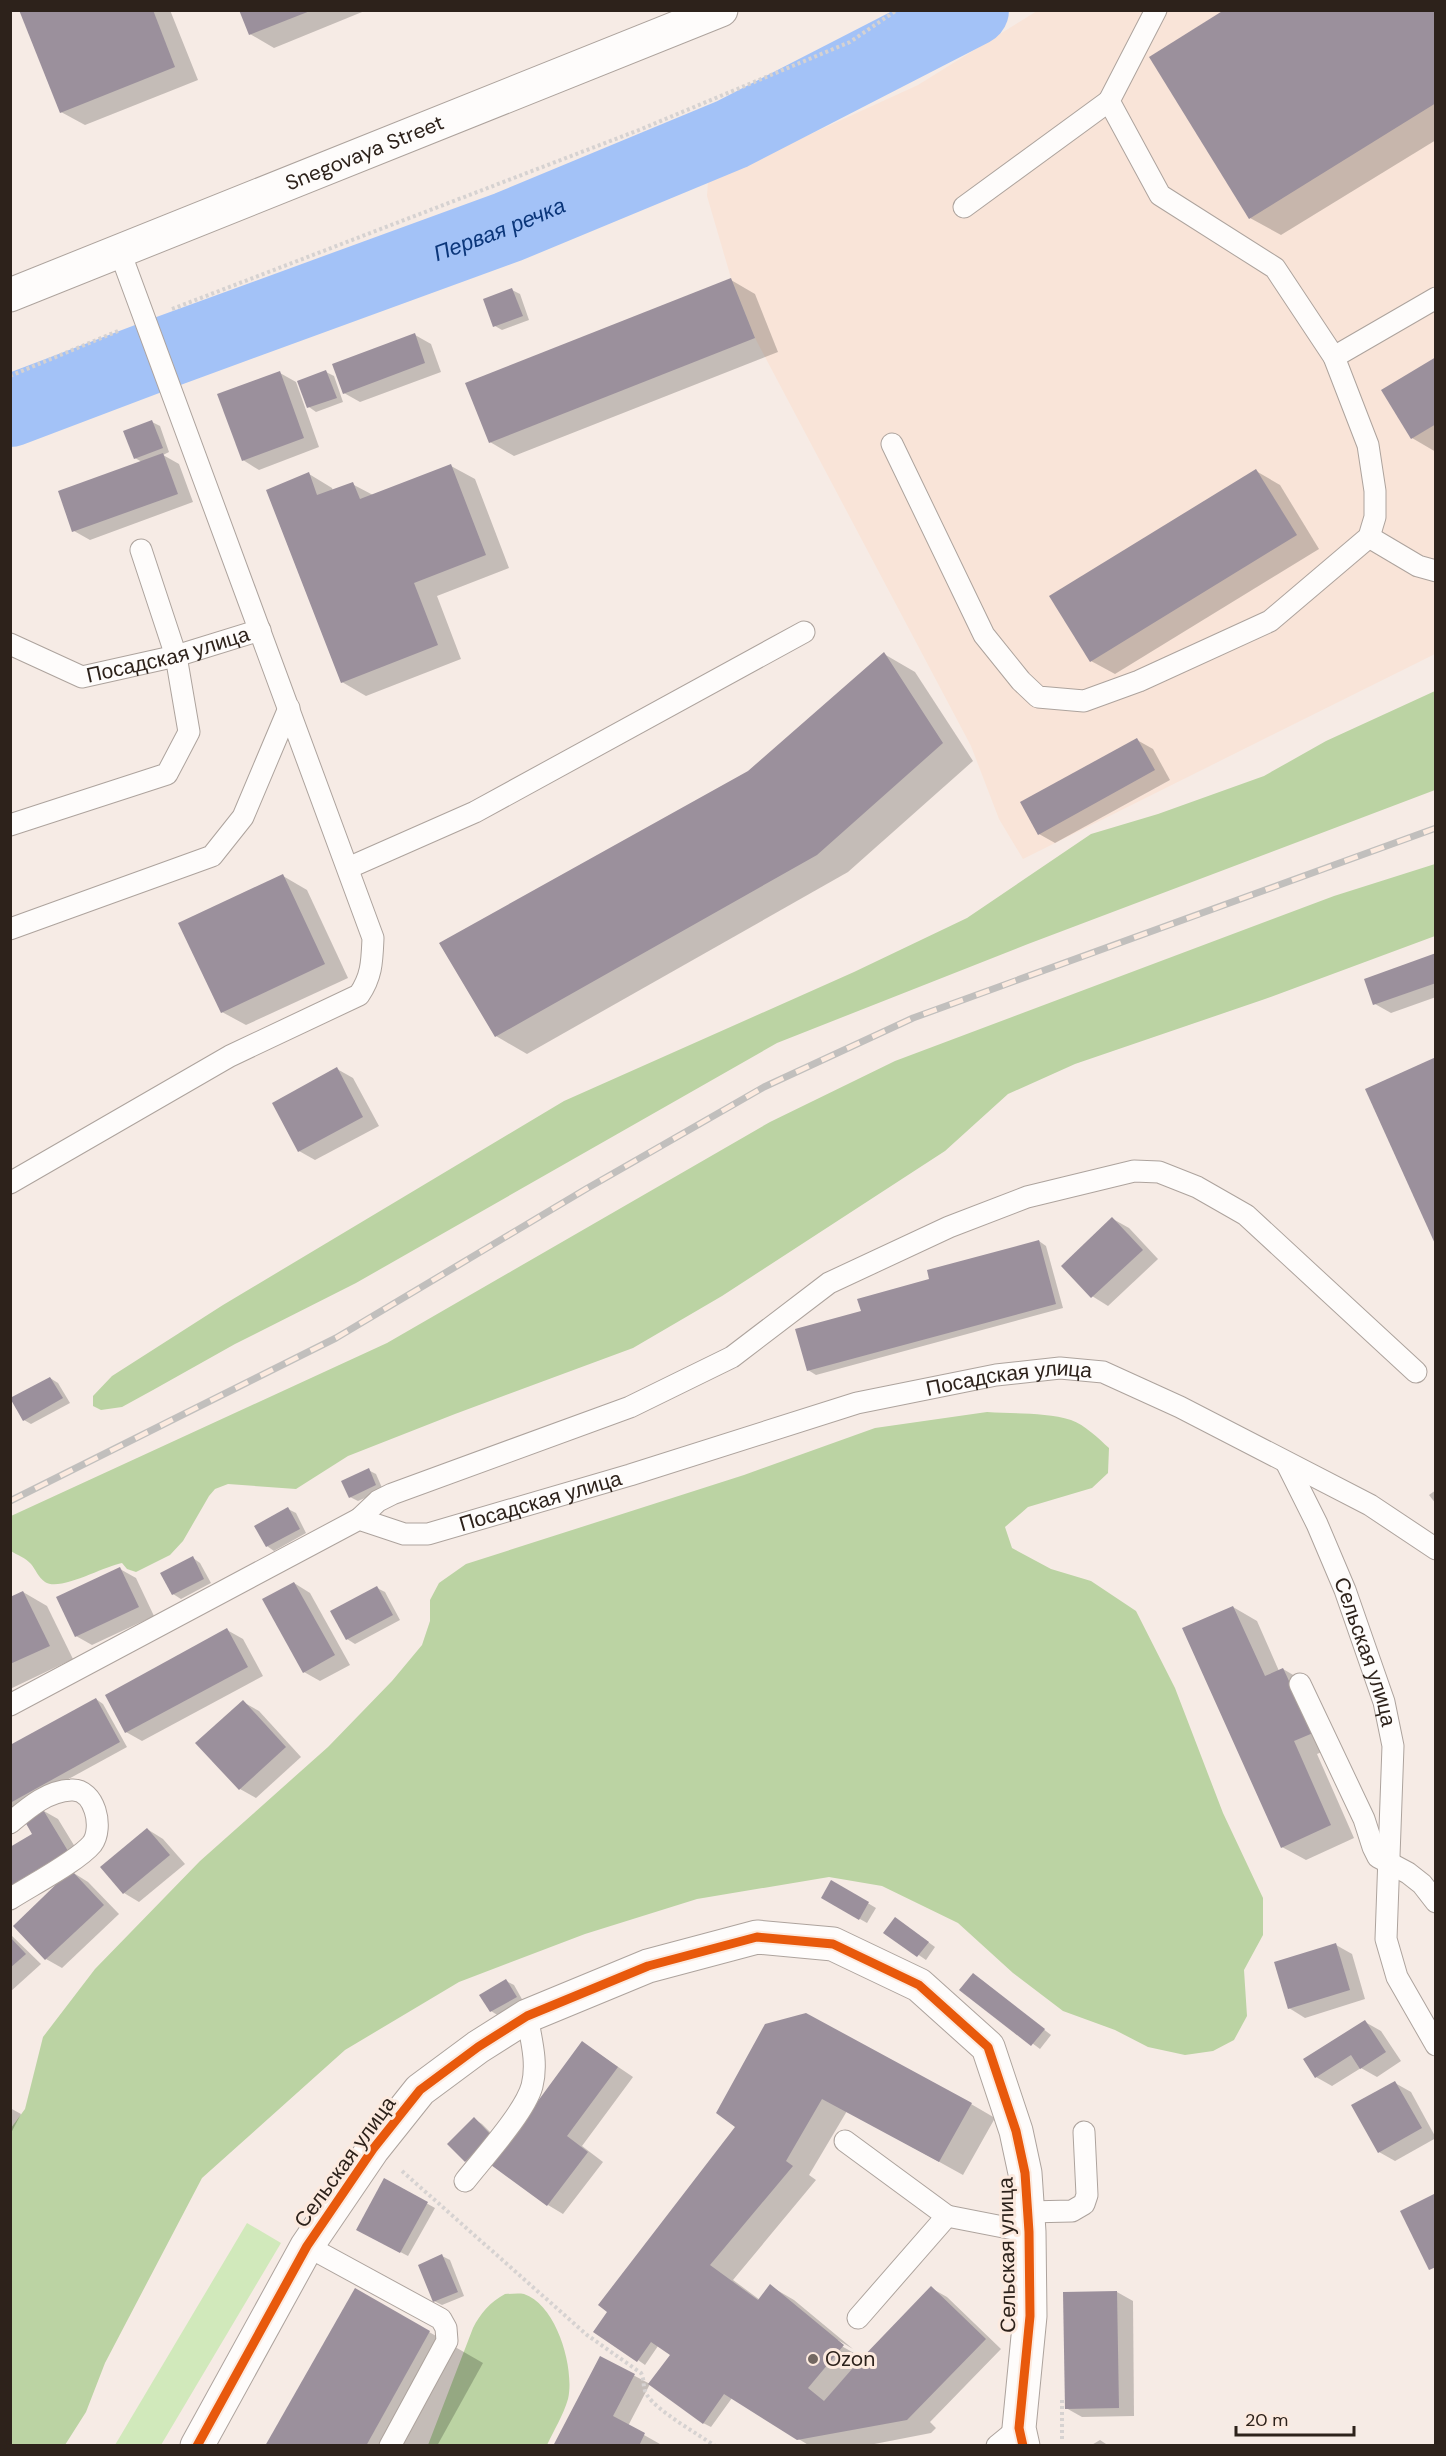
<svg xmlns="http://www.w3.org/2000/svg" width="1446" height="2456" font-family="'DM Sans',sans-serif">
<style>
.built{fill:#f9e4d8}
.green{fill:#d1e9bb}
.forest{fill:#bbd3a3}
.shadow{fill:#0003}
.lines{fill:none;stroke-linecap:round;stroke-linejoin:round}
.river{stroke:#a3c2f7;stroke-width:72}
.building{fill:#9b909c}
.service-casing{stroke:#ada39d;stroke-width:23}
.minor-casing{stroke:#ada39d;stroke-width:35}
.primary-casing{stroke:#ada39d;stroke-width:35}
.path{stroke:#d6d2d1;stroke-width:4;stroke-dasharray:3 3;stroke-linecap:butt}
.service{stroke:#fefcfb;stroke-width:21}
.minor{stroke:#fefcfb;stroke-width:33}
.primary{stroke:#fefcfb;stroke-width:33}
.rail-casing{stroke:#c1bfbd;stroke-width:7}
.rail{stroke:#fceadf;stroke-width:4.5;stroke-dasharray:14;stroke-linecap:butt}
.cycleway-casing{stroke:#fceadf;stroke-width:13}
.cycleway{stroke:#e8590c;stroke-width:9}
.poi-dot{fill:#736862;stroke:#fceadf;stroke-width:2}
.labels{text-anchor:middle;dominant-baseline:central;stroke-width:6;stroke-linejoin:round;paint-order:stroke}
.street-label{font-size:21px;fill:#2d221b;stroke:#fceadf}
.poi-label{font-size:21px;fill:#2d221b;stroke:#fceadf;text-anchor:start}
.water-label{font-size:22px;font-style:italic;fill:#0b367a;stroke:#fceadf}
</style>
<rect width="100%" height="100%" fill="#f6ebe5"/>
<polygon class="built" points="1037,11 1435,11 1435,654 1023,859 999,819 971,746 755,338 731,278 707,196 708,181 918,85"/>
<polygon class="green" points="247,2223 281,2243 161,2445 115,2445"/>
<g class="forest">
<polygon points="1435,691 1435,790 1028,944 777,1043 356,1283 235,1344 153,1390 122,1407 101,1410 93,1406 93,1396 112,1376 223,1305 564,1101 854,972 967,918 1091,834 1158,814 1264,776 1326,741"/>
<path d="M1435 864V936L1265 999 1075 1064 1008 1094 945 1151 722 1296 633 1348 455 1414 348 1456 296 1489 228 1484 215 1489 209 1496 183 1541 170 1555 136 1572 127 1569 122 1563C104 1566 60 1592 45 1582 38 1577 36 1570 31 1564 26 1558 17 1555 11 1551V1516L387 1343 770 1122 895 1061 1334 896Z"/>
<path d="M987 1412C1014 1414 1046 1412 1071 1420 1085 1425 1098 1438 1109 1448L1108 1473 1092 1488 1028 1507 1005 1527 1012 1548 1051 1569 1091 1581 1136 1611 1175 1688 1223 1813 1263 1898V1935L1244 1970 1247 2016 1234 2040 1213 2051 1185 2055 1148 2047 1115 2030 1063 2011 1013 1973 958 1923 882 1886 829 1877 697 1899 585 1934 459 1982 345 2050 202 2178 105 2363 86 2412 65 2445H11V2128L25 2109 43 2037 95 1969 200 1861 328 1747 392 1681 422 1645 430 1621V1600L439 1583 466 1564 744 1475 875 1428Z"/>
<path d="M505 2294C511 2294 518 2293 524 2294 557 2305 575 2369 568 2399 563 2416 554 2430 547 2445H428L473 2328C480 2314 490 2302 505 2294Z"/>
</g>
<g class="shadow">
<polygon points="20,10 170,10 198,80 85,125 61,112"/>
<polygon points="240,10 367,10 274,48 250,34"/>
<polygon points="1436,10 1436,140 1281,235 1250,218"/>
<polygon points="731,280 755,294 778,352 514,456 490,442"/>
<polygon points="512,290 520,294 529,320 502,330 495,326"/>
<polygon points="415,335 431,344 441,372 360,402 344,393"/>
<polygon points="1436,359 1436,452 1412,438"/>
<polygon points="326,372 334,376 343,402 316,412 309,407"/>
<polygon points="280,373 296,382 319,447 259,470 243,460"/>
<polygon points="152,422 160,426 169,452 163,455 179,464 193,502 90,540 74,531 142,462 135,458"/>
<polygon points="451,466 475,479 509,568 437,596 461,659 366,696 342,682 309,474 332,488 333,491 352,484 373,495"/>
<polygon points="1256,471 1280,485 1319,549 1115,674 1091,661"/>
<polygon points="884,654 915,672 973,761 848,872 527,1054 496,1036 749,773"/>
<polygon points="1137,740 1153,749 1170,780 1055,843 1039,834"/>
<polygon points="283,876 307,890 348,978 246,1025 222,1012"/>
<polygon points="1436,955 1436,997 1391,1013 1375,1004"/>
<polygon points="337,1069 353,1078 379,1126 315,1160 299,1151"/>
<polygon points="1113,1219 1129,1228 1158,1259 1108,1306 1092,1296"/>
<polygon points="1039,1241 1046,1246 1063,1308 816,1375 808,1370 863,1312"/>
<polygon points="50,1378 58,1383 70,1403 31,1424 24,1420"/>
<polygon points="368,1470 376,1474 383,1490 358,1501 350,1497"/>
<polygon points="1436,1490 1436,1504 1429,1495"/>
<polygon points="288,1509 296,1513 306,1533 274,1551 267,1546"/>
<polygon points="193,1558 200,1563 211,1583 181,1599 173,1594"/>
<polygon points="120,1569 136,1578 154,1616 92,1645 76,1636"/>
<polygon points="294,1583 310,1593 350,1665 320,1681 304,1672"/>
<polygon points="377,1588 385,1592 400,1620 355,1644 347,1639 333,1612"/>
<polygon points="23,1592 47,1606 73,1659 10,1689 10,1598"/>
<polygon points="1233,1607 1257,1621 1279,1671 1283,1669 1307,1683 1336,1746 1317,1754 1354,1838 1306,1860 1282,1847"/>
<polygon points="227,1630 243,1639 263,1676 142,1741 126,1732"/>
<polygon points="96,1699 103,1704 127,1747 10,1811 10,1747"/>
<polygon points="243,1702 259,1711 301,1757 256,1798 240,1789"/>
<polygon points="42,1810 58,1819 83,1860 10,1904 10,1849 34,1835"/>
<polygon points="147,1829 163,1839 185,1864 139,1902 124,1893"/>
<polygon points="72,1872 88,1882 119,1914 62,1968 46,1959"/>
<polygon points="832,1882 876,1908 867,1923 823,1898"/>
<polygon points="902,1923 935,1947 926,1960 885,1932"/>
<polygon points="10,1934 41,1964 10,1992"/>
<polygon points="1336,1945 1352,1954 1365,1999 1305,2018 1289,2008"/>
<polygon points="980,1979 1051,2035 1040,2049 961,1990"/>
<polygon points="506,1981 514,1985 523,2001 499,2016 491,2011 481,1995"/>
<polygon points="1365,2022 1381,2031 1401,2061 1377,2077 1361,2068 1332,2086 1316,2077"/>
<polygon points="766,2025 971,2104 995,2118 963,2175 847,2111 809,2175 816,2180 733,2280 760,2300 770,2286 794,2300 853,2349 838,2340 836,2343 863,2358 931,2288 947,2297 1001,2349 930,2422 936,2428 931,2433 864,2446 810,2446 732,2398 711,2427 703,2423 672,2355 658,2346 645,2365 638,2360 737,2127"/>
<polygon points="583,2043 633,2077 582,2146 603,2162 563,2214 548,2205"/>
<polygon points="1395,2083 1411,2092 1436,2138 1395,2161 1379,2152"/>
<polygon points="10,2108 21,2114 10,2135"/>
<polygon points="474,2119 482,2124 499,2141 473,2165 466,2161"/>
<polygon points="385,2180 435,2208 408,2256 358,2230"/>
<polygon points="442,2256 450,2260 464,2296 442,2305 434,2301"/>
<polygon points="356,2290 483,2363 437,2446 267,2446"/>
<polygon points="1117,2292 1133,2301 1134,2416 1082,2417 1066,2408"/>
<polygon points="601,2358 650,2384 628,2426 660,2444 660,2446 554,2446"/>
<polygon points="1100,2440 1109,2446 1090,2446"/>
</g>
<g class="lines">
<path class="river" id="s1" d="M10 411 163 353 508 227 732 134 973 10"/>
</g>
<g class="building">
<polygon points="19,10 153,10 175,67 60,113"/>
<polygon points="239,10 310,10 310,11 249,35"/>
<polygon points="1224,10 1436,10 1436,103 1249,219 1149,57"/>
<polygon points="731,278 755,338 489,443 465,383"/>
<polygon points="512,288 523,316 493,327 483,299"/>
<polygon points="415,333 425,363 343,394 332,364"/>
<polygon points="1436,357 1436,424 1411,439 1381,390"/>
<polygon points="326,370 337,398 307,408 297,381"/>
<polygon points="280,371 304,438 242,461 217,394"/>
<polygon points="152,420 163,448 134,459 123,431"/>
<polygon points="163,453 178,494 72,532 58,491"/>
<polygon points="451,464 486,555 414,583 438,645 341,683 266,490 309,472 317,495 353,482 360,499"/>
<polygon points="1256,469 1297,535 1090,662 1049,596"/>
<polygon points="884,652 943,743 817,855 495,1037 439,943 748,771"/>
<polygon points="1137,738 1155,770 1038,835 1020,802"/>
<polygon points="283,874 325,964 221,1013 178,923"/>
<polygon points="1436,953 1436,983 1373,1005 1364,979"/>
<polygon points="1436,1057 1436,1246 1365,1089"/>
<polygon points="337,1067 363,1117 298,1152 272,1103"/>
<polygon points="1112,1217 1143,1250 1091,1298 1061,1266"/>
<polygon points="1039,1240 1056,1304 807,1371 795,1329 861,1311 857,1299 929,1279 927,1270"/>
<polygon points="50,1377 63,1398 23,1421 10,1398"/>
<polygon points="369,1468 376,1485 349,1498 341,1481"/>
<polygon points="288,1507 300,1529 266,1547 254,1526"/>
<polygon points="193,1556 204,1579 172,1595 160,1573"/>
<polygon points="120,1567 139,1607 75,1637 56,1597"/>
<polygon points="294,1582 335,1655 303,1673 262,1599"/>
<polygon points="377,1586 393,1615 346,1640 330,1611"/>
<polygon points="23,1591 50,1646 10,1664 10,1597"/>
<polygon points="1233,1606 1265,1676 1283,1668 1313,1733 1294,1741 1331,1825 1281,1848 1182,1628"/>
<polygon points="227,1628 248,1667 125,1733 105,1695"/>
<polygon points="96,1698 120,1742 10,1803 10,1745"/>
<polygon points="243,1700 286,1747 239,1790 195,1743"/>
<polygon points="42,1808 68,1851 10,1886 10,1847 32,1834 24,1820"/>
<polygon points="147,1828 170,1855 123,1894 100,1867"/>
<polygon points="71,1870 104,1905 45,1960 13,1926"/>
<polygon points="831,1880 869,1902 859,1920 821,1898"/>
<polygon points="895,1917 929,1942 917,1957 883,1933"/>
<polygon points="10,1937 26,1954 10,1968"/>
<polygon points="1336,1943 1350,1990 1288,2009 1274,1962"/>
<polygon points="973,1973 1045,2029 1031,2046 959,1990"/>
<polygon points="506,1979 517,1997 490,2012 479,1995"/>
<polygon points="806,2013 972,2103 939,2162 822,2099 786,2161 793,2166 710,2265 758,2300 770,2284 844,2345 808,2388 824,2401 859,2361 931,2286 986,2339 907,2420 797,2440 724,2394 703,2424 648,2384 670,2355 651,2342 637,2362 593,2332 607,2312 598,2305 735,2127 716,2113 765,2024"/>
<polygon points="1365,2020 1386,2052 1360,2069 1351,2055 1315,2078 1303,2059"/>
<polygon points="582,2041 618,2067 567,2136 588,2152 547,2206 491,2165"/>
<polygon points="1395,2081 1422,2128 1378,2153 1351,2105"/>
<polygon points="474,2117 492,2136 465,2162 447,2144"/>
<polygon points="384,2178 428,2202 400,2253 356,2230"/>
<polygon points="1436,2193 1436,2267 1429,2270 1400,2211"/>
<polygon points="442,2254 458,2292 433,2302 418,2265"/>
<polygon points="355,2288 430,2331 366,2446 265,2446"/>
<polygon points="1117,2291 1119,2408 1065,2409 1063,2292"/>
<polygon points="600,2356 635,2374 613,2416 645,2433 639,2446 553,2446"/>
</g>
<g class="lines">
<g class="service-casing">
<g id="service">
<polyline points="964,207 1109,101"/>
<polyline points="1334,357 1436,298"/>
<polyline points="892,444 984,635 1021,681 1038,697 1084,701 1139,681 1270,621 1369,537 1375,517 1375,491 1368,445 1334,357 1275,268 1160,195 1109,101 1156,10"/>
<polyline points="1369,537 1418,566 1436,571"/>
<path id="s2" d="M10 644 82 677 176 656 260 630"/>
<polyline points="10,825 167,774 189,732 176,656 141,550"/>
<polyline points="348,868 475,812 804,632"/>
<polyline points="10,929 212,856 243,817 289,708"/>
<path d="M10 1183 230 1056 359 995C372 976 372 961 373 938L120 252"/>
<path id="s3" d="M1287 1464 1317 1524 1345 1590 1384 1702 1393 1746 1386 1939 1397 1977 1436 2045"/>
<polyline points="359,1519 378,1501 392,1494 630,1407 732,1357 829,1283 949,1227 1027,1197 1134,1171 1159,1172 1197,1187 1246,1215 1416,1372"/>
<polyline points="1300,1684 1364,1819 1373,1847 1378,1857 1408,1873 1422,1884 1436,1902"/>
<path id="s4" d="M10 1705 359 1519 404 1534H428L630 1475 857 1403 996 1375 1060 1368 1103 1372 1180 1407 1370 1505 1436 1549"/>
<path d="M10 1823C28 1808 47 1791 71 1790 95 1788 104 1828 92 1844 78 1861 30 1886 10 1899"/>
<polyline points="845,2141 947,2216"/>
<path d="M465 2181C483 2158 525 2112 532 2086 538 2063 531 2039 527 2016"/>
<polyline points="1028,2212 1072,2211 1084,2204 1087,2195 1084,2132"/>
<polyline points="307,2246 441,2319 446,2328 447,2341 390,2446"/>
<polyline points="858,2318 947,2216 1029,2232"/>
<polyline points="997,2446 1019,2428"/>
</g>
</g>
<g class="minor-casing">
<polyline id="minor" points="197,2446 307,2246 373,2149 420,2090 478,2047 527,2016 648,1966 757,1937 833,1944 919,1985 988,2047 1016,2131 1025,2173 1029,2232 1030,2316 1019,2428 1023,2446"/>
</g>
<g class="primary-casing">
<g id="primary">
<path id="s5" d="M10 295 721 10"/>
</g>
</g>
<g class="path">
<polyline points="172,309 639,130 850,42 897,10"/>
<polyline points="10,376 118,331"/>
<path d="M402 2171 587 2335 641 2373C645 2380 642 2387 647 2395 657 2411 698 2434 715 2446"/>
<polyline points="1062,2400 1062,2440"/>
</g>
<use href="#service" class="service"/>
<use href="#minor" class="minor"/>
<use href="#primary" class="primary"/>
<g class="rail-casing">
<polyline id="rail" points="10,1501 336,1338 586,1189 764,1087 913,1018 1436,828"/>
</g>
<use href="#rail" class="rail"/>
<g class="cycleway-casing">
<polyline id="cycleway" points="197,2446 307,2246 373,2149 420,2090 478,2047 527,2016 648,1966 757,1937 833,1944 919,1985 988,2047 1016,2131 1025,2173 1029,2232 1030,2316 1019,2428 1023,2446"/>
</g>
<use href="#cycleway" class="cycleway"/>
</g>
<circle class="poi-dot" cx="813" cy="2359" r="6"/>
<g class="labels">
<g class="street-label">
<text stroke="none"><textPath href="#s5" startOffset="382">Snegovaya Street</textPath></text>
<text stroke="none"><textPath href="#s2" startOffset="168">Посадская улица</textPath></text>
<text stroke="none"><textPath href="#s4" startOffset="1070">Посадская улица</textPath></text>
<text stroke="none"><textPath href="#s4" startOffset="584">Посадская улица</textPath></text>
<text stroke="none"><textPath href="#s3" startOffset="204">Сельская улица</textPath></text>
<text transform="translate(345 2162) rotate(-54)">Сельская улица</text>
<text transform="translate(1007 2255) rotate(-91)">Сельская улица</text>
</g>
<g class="poi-label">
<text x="825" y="2359">Ozon</text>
</g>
<g class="water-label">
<text stroke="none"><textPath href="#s1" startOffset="522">Первая речка</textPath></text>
</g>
</g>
<rect width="1446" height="2456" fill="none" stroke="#2d221b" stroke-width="24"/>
<path d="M1236 2426v9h118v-9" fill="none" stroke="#2d221b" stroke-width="3"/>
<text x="1245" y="2426" font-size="18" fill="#2d221b" stroke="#fceadf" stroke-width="4.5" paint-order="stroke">20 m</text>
</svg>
